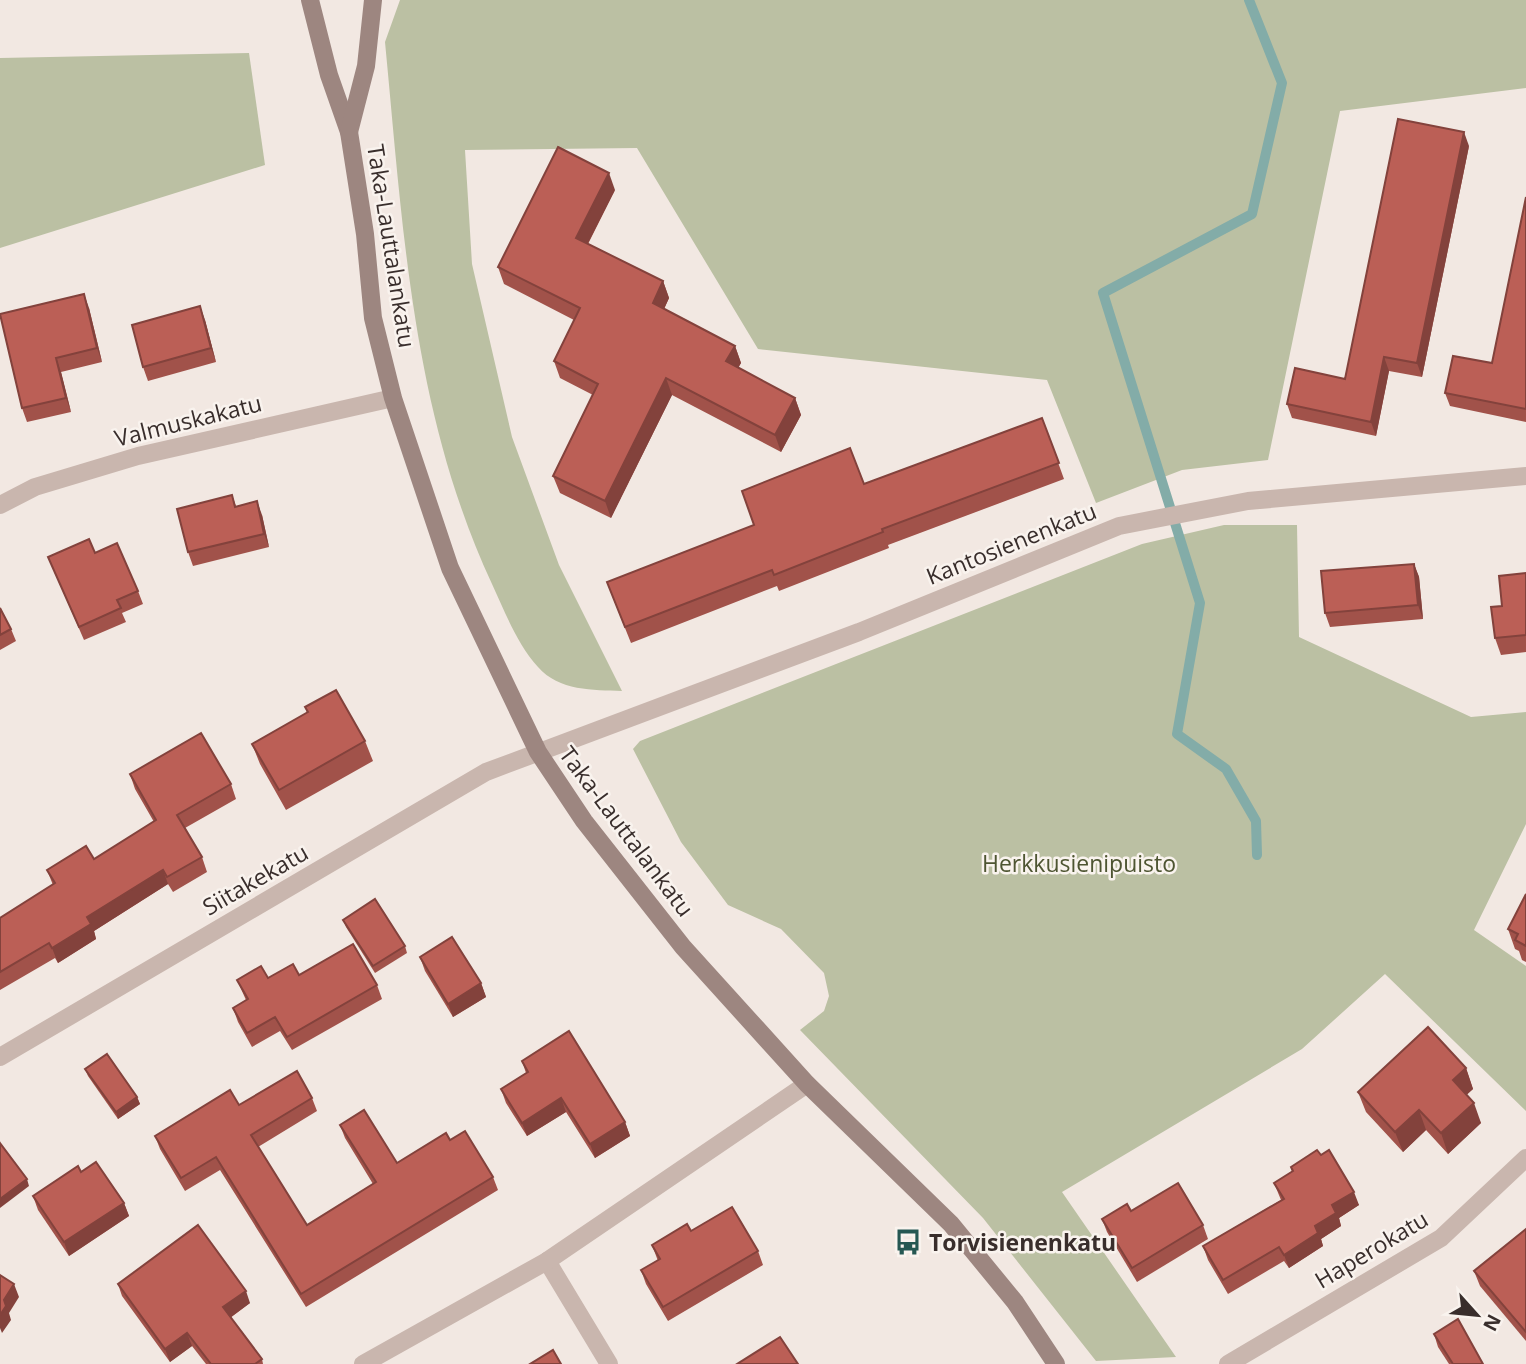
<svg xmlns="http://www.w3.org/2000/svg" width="1526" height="1364" font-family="'Open Sans',sans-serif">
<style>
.green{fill:#bbc0a3}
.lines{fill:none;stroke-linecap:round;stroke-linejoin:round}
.stream{stroke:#83aca8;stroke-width:10}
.street{stroke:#c9b6ae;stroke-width:18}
.secondary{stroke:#9d8680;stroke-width:18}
.wall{fill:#a1524a}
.shaded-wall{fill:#83423c}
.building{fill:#bb5f56;stroke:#83423c;stroke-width:2}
.labels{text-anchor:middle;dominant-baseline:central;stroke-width:5;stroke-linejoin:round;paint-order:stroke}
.street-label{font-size:23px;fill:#392e2c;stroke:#f9f3ee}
.park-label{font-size:23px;fill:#4e5532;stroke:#f9f3ee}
.poi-label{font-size:23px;font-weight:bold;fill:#392e2c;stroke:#f9f3ee;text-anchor:start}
</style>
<rect width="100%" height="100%" fill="#f2e8e2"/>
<g class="green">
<path d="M400 0H1526V88L1340 111 1268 460 1182 470 1096 503 1047 380 758 349 637 148 465 150 472 264 512 437 559 565 622 691C593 690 559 691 538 667 517 644 505 612 492 584 412 412 403 228 385 42Z"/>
<polygon points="249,53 265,165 0,248 0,58"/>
<polygon points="1224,525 1297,525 1299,637 1471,717 1526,712 1526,824 1474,930 1526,966 1526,1111 1385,974 1302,1049 1062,1192 1176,1357 1096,1361 983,1218 800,1030 824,1011 829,996 824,973 781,929 728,905 681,842 633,749 640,741 1142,544"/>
</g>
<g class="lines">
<polyline class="stream" points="1249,0 1282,83 1252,214 1103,293 1200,603 1177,734 1226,769 1256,821 1257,855"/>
<g class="street">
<polyline points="0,505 35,487 138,456 393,398"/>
<polyline points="0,1057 486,772 859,632 1119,526 1248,501 1526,476"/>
<polyline points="547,1261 609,1364"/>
<polyline points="363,1364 547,1261 807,1084"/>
<polyline points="1228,1364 1441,1238 1526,1158"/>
</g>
<g class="secondary">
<polyline points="310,0 329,75 349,132 365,234 373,318 393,398 450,568 538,752 584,821 683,947 807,1084 951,1224 1015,1302 1056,1364"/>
<polyline points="349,132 366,66 373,0"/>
</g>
</g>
<g class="wall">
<polygon points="1469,146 1422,377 1389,371 1376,436 1292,418 1287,404 1345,379"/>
<polygon points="615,190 588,244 663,281 669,298 664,309 735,346 741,363 738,368 795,398 801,415 781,452 672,395 611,518 560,493 553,476 593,395 560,378 554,361 574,320 504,284 498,267"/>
<polygon points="1526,197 1526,422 1450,406 1445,393 1492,363"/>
<polygon points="89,308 102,362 61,372 71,412 27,422 22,408"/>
<polygon points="205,320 216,362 148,381 143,367"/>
<polygon points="1042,418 1064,479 888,545 889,548 779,591 777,586 631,643 613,598 864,484"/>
<polygon points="232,495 236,506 262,515 269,547 193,566 188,552"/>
<polygon points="95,553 138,591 143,604 122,613 126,622 84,640 48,557"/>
<polygon points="1414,564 1419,577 1423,619 1330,627 1325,613"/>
<polygon points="1526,573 1526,652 1501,655 1495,638"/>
<polygon points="0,608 11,629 16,641 0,650"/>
<polygon points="305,707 365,741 373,761 286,810 260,764 252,744 307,713"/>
<polygon points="130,774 231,784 236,799 185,828 202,857 207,872 173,892 168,884 94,931 96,939 58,963 55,958 0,990 0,918 53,885 47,870 94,859 154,822 135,789"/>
<polygon points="1526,894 1526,962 1522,960 1519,951 1515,949 1508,929"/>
<polygon points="343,920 405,946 407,953 375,973 346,927"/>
<polygon points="420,957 481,983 486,997 453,1017 425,971"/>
<polygon points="299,975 377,985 382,999 292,1050 280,1031 252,1047 238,1022 233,1008 246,1000 237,980"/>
<polygon points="522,1061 625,1122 630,1136 595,1158 566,1112 527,1136 506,1103 501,1089 526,1073"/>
<polygon points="1466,1068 1473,1089 1466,1095 1481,1123 1448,1154 1426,1130 1403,1152 1366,1112 1358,1092"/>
<polygon points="85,1069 137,1097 140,1104 118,1119 88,1076"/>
<polygon points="312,1098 317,1111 258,1147 307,1225 373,1184 345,1138 340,1125 397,1163 450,1140 493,1177 498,1190 306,1307 220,1170 185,1191 160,1149 155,1136 239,1105"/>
<polygon points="1321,1155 1359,1205 1339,1218 1341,1226 1321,1239 1323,1246 1289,1268 1284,1261 1228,1294 1208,1260 1203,1246 1281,1200 1274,1183 1292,1172 1291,1167"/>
<polygon points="81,1172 124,1203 129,1216 69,1256 38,1210 33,1196"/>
<polygon points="1131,1211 1203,1225 1208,1239 1137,1282 1107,1232 1102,1219"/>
<polygon points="1526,1229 1526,1341 1480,1286 1474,1271"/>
<polygon points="691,1231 758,1251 763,1265 668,1321 646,1284 641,1270 658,1261 652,1245"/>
<polygon points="118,1284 250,1303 230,1318 262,1359 263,1364 206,1364 192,1346 170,1362 122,1296"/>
<polygon points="1434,1334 1483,1364 1449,1364 1438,1347"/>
</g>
<g class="shaded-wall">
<polygon points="1464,132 1469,146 1422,377 1417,363"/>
<polygon points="609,173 615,190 582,255 576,238"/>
<polygon points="663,281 669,298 659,320 653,303"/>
<polygon points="84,294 89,308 102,362 97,348"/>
<polygon points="200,306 205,320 216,362 211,348"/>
<polygon points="735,346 741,363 732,378 726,361"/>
<polygon points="1384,357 1389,371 1376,436 1371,422"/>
<polygon points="56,358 61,372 71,412 66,398"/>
<polygon points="666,378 672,395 611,518 605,501"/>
<polygon points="795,398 801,415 781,452 775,435"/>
<polygon points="257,501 262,515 269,547 264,534"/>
<polygon points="1414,564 1419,577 1423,619 1418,605"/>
<polygon points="163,870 168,884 94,931 96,939 58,963 52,948 87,917"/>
<polygon points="481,983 486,997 453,1017 448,1004"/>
<polygon points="1466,1068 1473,1089 1460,1101 1453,1080"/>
<polygon points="137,1097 140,1104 118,1119 116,1112"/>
<polygon points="561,1098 566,1112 527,1136 522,1123"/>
<polygon points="1474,1103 1481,1123 1448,1154 1441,1133"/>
<polygon points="1419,1110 1426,1130 1403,1152 1395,1132"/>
<polygon points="625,1122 630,1136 595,1158 590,1144"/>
<polygon points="27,1179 29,1186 0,1208 0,1199"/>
<polygon points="1354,1192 1359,1205 1339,1218 1341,1226 1321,1239 1323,1246 1289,1268 1284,1255 1315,1226 1332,1205"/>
<polygon points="124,1203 129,1216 69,1256 64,1242"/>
<polygon points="14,1284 19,1297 9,1313 11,1320 2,1333 0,1328 0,1315 4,1300"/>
<polygon points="246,1291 250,1303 227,1320 223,1307"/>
<polygon points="187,1333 192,1346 170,1362 165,1349"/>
</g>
<g class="building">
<polygon points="1398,119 1464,132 1417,363 1384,357 1371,422 1287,404 1295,368 1345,379"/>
<polygon points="558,147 609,173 576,238 663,281 653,303 735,346 726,361 795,398 775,435 666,378 605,501 553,476 598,384 554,361 580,308 498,267"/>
<polygon points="1526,197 1526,409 1445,393 1453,356 1492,363"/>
<polygon points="84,294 97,348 56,358 66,398 22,408 0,314"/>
<polygon points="200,306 211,348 143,367 132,325"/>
<polygon points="1042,418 1059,463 882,529 883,532 774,575 772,570 625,627 607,582 754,525 742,491 850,448 864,484"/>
<polygon points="232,495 235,507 257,501 264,534 188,552 177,509"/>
<polygon points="89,539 95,553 117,543 138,591 117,600 121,608 79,627 48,557"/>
<polygon points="1414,564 1418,605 1325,613 1321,571"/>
<polygon points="1526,573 1526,635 1495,638 1491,607 1502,606 1499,576"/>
<polygon points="0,608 11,629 0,635"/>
<polygon points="336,690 365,741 279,790 252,744 308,712 305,707"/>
<polygon points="201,733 231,784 177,815 202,857 167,877 163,870 87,917 91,924 52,948 49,943 0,972 0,918 55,883 47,870 86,846 94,859 156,820 130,774"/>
<polygon points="1526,894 1526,946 1515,940 1518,934 1508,929"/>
<polygon points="375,899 405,946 373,966 343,920"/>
<polygon points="452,937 481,983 448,1004 420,957"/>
<polygon points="353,944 377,985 287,1037 275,1017 247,1033 233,1008 248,999 237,980 261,966 268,978 293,964 299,975"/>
<polygon points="1428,1027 1466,1068 1453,1080 1474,1103 1441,1133 1419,1110 1395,1132 1358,1092"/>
<polygon points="569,1031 625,1122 590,1144 561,1098 522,1123 501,1089 528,1072 522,1061"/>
<polygon points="107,1054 137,1097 116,1112 85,1069"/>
<polygon points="297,1071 312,1098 251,1135 307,1225 376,1182 340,1125 364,1110 397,1163 446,1133 450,1140 465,1131 493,1177 301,1294 216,1157 181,1178 155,1136 230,1090 239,1105"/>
<polygon points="0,1143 27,1179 0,1199"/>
<polygon points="1317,1150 1321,1155 1329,1150 1354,1192 1332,1205 1336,1213 1315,1226 1318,1233 1284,1255 1279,1247 1223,1280 1203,1246 1284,1199 1274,1183 1293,1171 1291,1167"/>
<polygon points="96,1162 124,1203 64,1242 33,1196 78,1166 81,1172"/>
<polygon points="1178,1183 1203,1225 1132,1268 1102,1219 1127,1204 1131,1211"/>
<polygon points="732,1207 758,1251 663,1307 641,1270 660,1259 652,1245 687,1224 691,1231"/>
<polygon points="198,1225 246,1291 223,1307 262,1359 255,1364 211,1364 187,1333 165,1349 118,1284"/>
<polygon points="1526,1229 1526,1332 1474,1271"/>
<polygon points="0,1275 14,1284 4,1300 6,1306 0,1315"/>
<polygon points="1458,1319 1483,1364 1453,1364 1434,1334"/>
<polygon points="780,1337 798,1364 737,1364"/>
<polygon points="553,1350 561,1364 530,1364"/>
</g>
<defs>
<g id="bus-bare" transform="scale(2.1)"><path d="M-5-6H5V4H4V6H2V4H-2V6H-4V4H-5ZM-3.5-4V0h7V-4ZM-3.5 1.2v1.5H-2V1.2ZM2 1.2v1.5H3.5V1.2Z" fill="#255752" stroke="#f9f3ee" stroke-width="2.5" paint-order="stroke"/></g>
</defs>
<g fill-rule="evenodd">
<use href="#bus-bare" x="908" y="1242"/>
</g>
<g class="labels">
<g class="street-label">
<text transform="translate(392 246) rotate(81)">Taka-Lauttalankatu</text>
<text transform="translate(188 420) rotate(-14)">Valmuskakatu</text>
<text transform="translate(1011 543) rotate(-22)">Kantosienenkatu</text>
<text transform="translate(627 831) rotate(53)">Taka-Lauttalankatu</text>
<text transform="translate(255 879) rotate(-30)">Siitakekatu</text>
<text transform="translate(1371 1249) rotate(-31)">Haperokatu</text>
</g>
<g class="park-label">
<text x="1079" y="863">Herkkusienipuisto</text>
</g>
<g class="poi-label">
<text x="929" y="1242">Torvisienenkatu</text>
</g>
</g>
<g transform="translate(1477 1315) rotate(117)" stroke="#f9f3ee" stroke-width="5" paint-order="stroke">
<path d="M0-5L12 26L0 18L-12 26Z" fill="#392e2c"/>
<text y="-10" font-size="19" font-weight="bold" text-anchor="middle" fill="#392e2c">N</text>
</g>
</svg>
